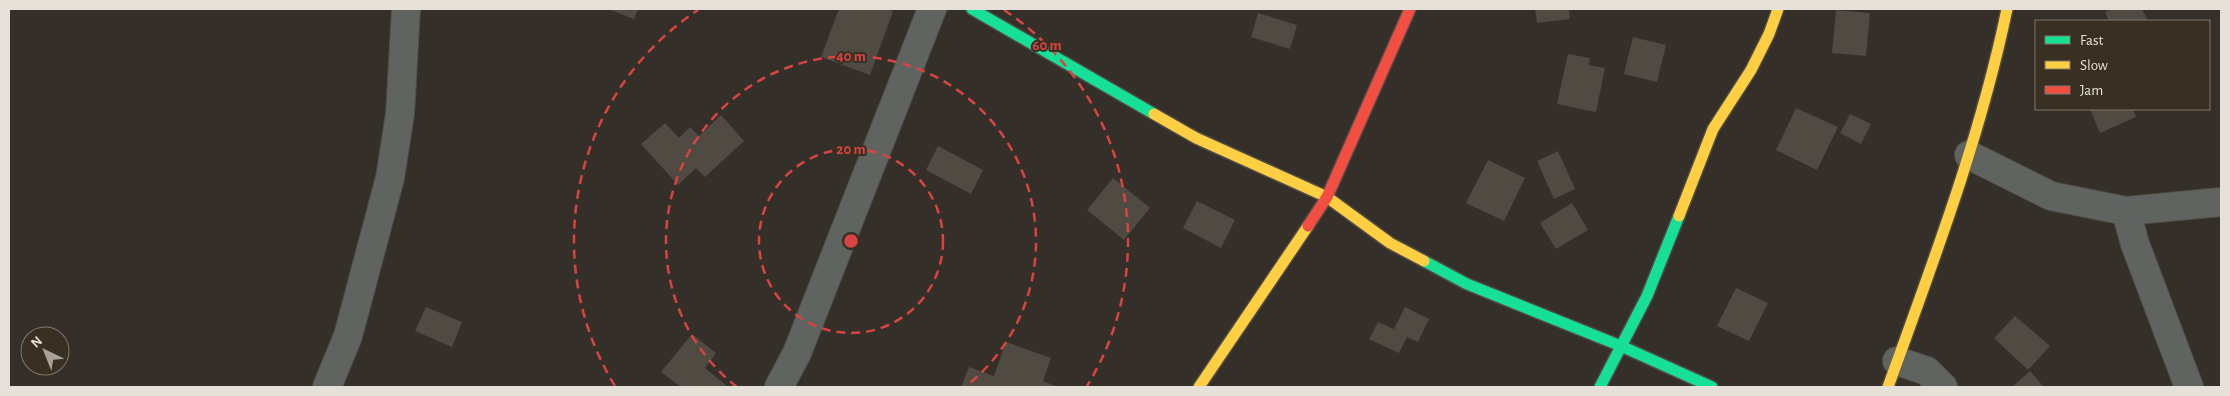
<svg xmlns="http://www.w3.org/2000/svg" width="2230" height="396" font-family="'Alegreya Sans',sans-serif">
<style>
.building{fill:#4f4a42}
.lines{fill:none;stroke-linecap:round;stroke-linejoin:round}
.street-casing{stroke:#504b45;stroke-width:30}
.fast-casing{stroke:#504b45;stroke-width:14}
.slow-casing{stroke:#504b45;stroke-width:14}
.jam-casing{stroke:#504b45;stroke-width:14}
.street{stroke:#606461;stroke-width:28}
.fast{stroke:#16e098;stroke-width:11}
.slow{stroke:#ffcf43;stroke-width:11}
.jam{stroke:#f24e42;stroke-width:11}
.ring{fill:none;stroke:#d84442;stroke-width:2.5;stroke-dasharray:9 6}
.centre{fill:#d84442;stroke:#393023;stroke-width:2.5}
.ring-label{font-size:15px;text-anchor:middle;font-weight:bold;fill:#d84442;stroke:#393023;stroke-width:4;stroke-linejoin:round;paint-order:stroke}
</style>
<rect width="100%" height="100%" fill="#342f28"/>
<g class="building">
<polygon points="608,9 638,9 634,19"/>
<polygon points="839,9 887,9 893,11 870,75 821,57"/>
<polygon points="1535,9 1569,9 1570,19 1537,23"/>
<polygon points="2112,9 2142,9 2148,21 2109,21 2105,12"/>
<polygon points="1836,10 1870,13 1866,56 1832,53"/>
<polygon points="1258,13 1297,25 1290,49 1251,37"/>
<polygon points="1633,37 1666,45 1657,82 1624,74"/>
<polygon points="1568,54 1590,58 1589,65 1605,68 1596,112 1557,104"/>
<polygon points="1796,108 1838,127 1817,170 1776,150"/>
<polygon points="2090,109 2133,109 2136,117 2100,133"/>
<polygon points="1850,114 1871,124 1861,144 1840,133"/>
<polygon points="721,115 744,141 705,177 696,168 678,185 641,144 665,123 679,138 690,127 699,136"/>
<polygon points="938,146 983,170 971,194 926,170"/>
<polygon points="1558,151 1575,189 1554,199 1537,161"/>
<polygon points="1488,160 1525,178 1504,221 1466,203"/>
<polygon points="1113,178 1150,208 1124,240 1087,210"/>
<polygon points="1197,201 1235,220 1221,248 1183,228"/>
<polygon points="1572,203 1588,230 1556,249 1540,223"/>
<polygon points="1736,288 1768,303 1749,341 1717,326"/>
<polygon points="426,307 462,322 452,347 415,331"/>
<polygon points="1405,307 1429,319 1418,342 1407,337 1399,353 1369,339 1378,322 1394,329"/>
<polygon points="2015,316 2050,346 2028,370 1994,338"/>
<polygon points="692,334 716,353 705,368 727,386 725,387 681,387 661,372"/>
<polygon points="1006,342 1051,358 1043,381 1058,387 961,387 969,367 994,376"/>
<polygon points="2030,371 2044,387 2012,387"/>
</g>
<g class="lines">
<g class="street-casing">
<g id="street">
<polyline points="1969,155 2051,196 2126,211 2135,244 2189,387"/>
<polyline points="2126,211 2221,202"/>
<polyline points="1897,361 1927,371 1943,387"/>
<polyline points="327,387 348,336 390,178 400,114 406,9"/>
<polyline points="779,387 797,353 932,9"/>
</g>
</g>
<g class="fast-casing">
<g id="fast">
<polyline points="972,9 1154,114"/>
<polyline points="1424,261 1467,284 1621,346 1712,387"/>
<polyline points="1600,387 1647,296 1679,216"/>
</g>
</g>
<g class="slow-casing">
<g id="slow">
<polyline points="1154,114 1196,138 1327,197 1390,243 1424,261"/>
<polyline points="1679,216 1713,129 1751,70 1769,34 1778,9"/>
<polyline points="1199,387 1308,226"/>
<path d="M1888 387C1933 262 1980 139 2007 9"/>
</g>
</g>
<g class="jam-casing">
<polyline id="jam" points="1308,226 1327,197 1410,9"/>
</g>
<use href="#street" class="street"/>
<use href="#fast" class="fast"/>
<use href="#slow" class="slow"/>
<use href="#jam" class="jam"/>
</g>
<g class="ring">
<circle cx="851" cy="241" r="92"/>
<path d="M737 387A185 185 0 1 1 965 387"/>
<path d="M615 386A277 277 0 0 1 698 10M1004 10A277 277 0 0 1 1087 386"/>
</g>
<circle cx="851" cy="241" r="8" class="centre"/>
<g class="ring-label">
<text x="1047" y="50">60 m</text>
<text x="851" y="61">40 m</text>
<text x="851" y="154">20 m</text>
</g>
<rect width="2230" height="396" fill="none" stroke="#e6e1d8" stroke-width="20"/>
<rect x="2035" y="20" width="175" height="90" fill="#393023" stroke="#7e776b"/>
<rect x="2045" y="36" width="25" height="8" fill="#16e098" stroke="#7e776b"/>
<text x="2080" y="45" font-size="15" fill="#e6e1d8">Fast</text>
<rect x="2045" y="61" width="25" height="8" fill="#ffcf43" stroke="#7e776b"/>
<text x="2080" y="70" font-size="15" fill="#e6e1d8">Slow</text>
<rect x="2045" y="86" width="25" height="8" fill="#f24e42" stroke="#7e776b"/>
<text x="2080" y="95" font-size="15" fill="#e6e1d8">Jam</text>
<g transform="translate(45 351) rotate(317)"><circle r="24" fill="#393023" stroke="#7e776b"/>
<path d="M0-4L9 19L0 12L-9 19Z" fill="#a8a39a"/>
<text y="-8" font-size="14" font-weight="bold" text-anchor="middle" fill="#e6e1d8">N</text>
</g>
</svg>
